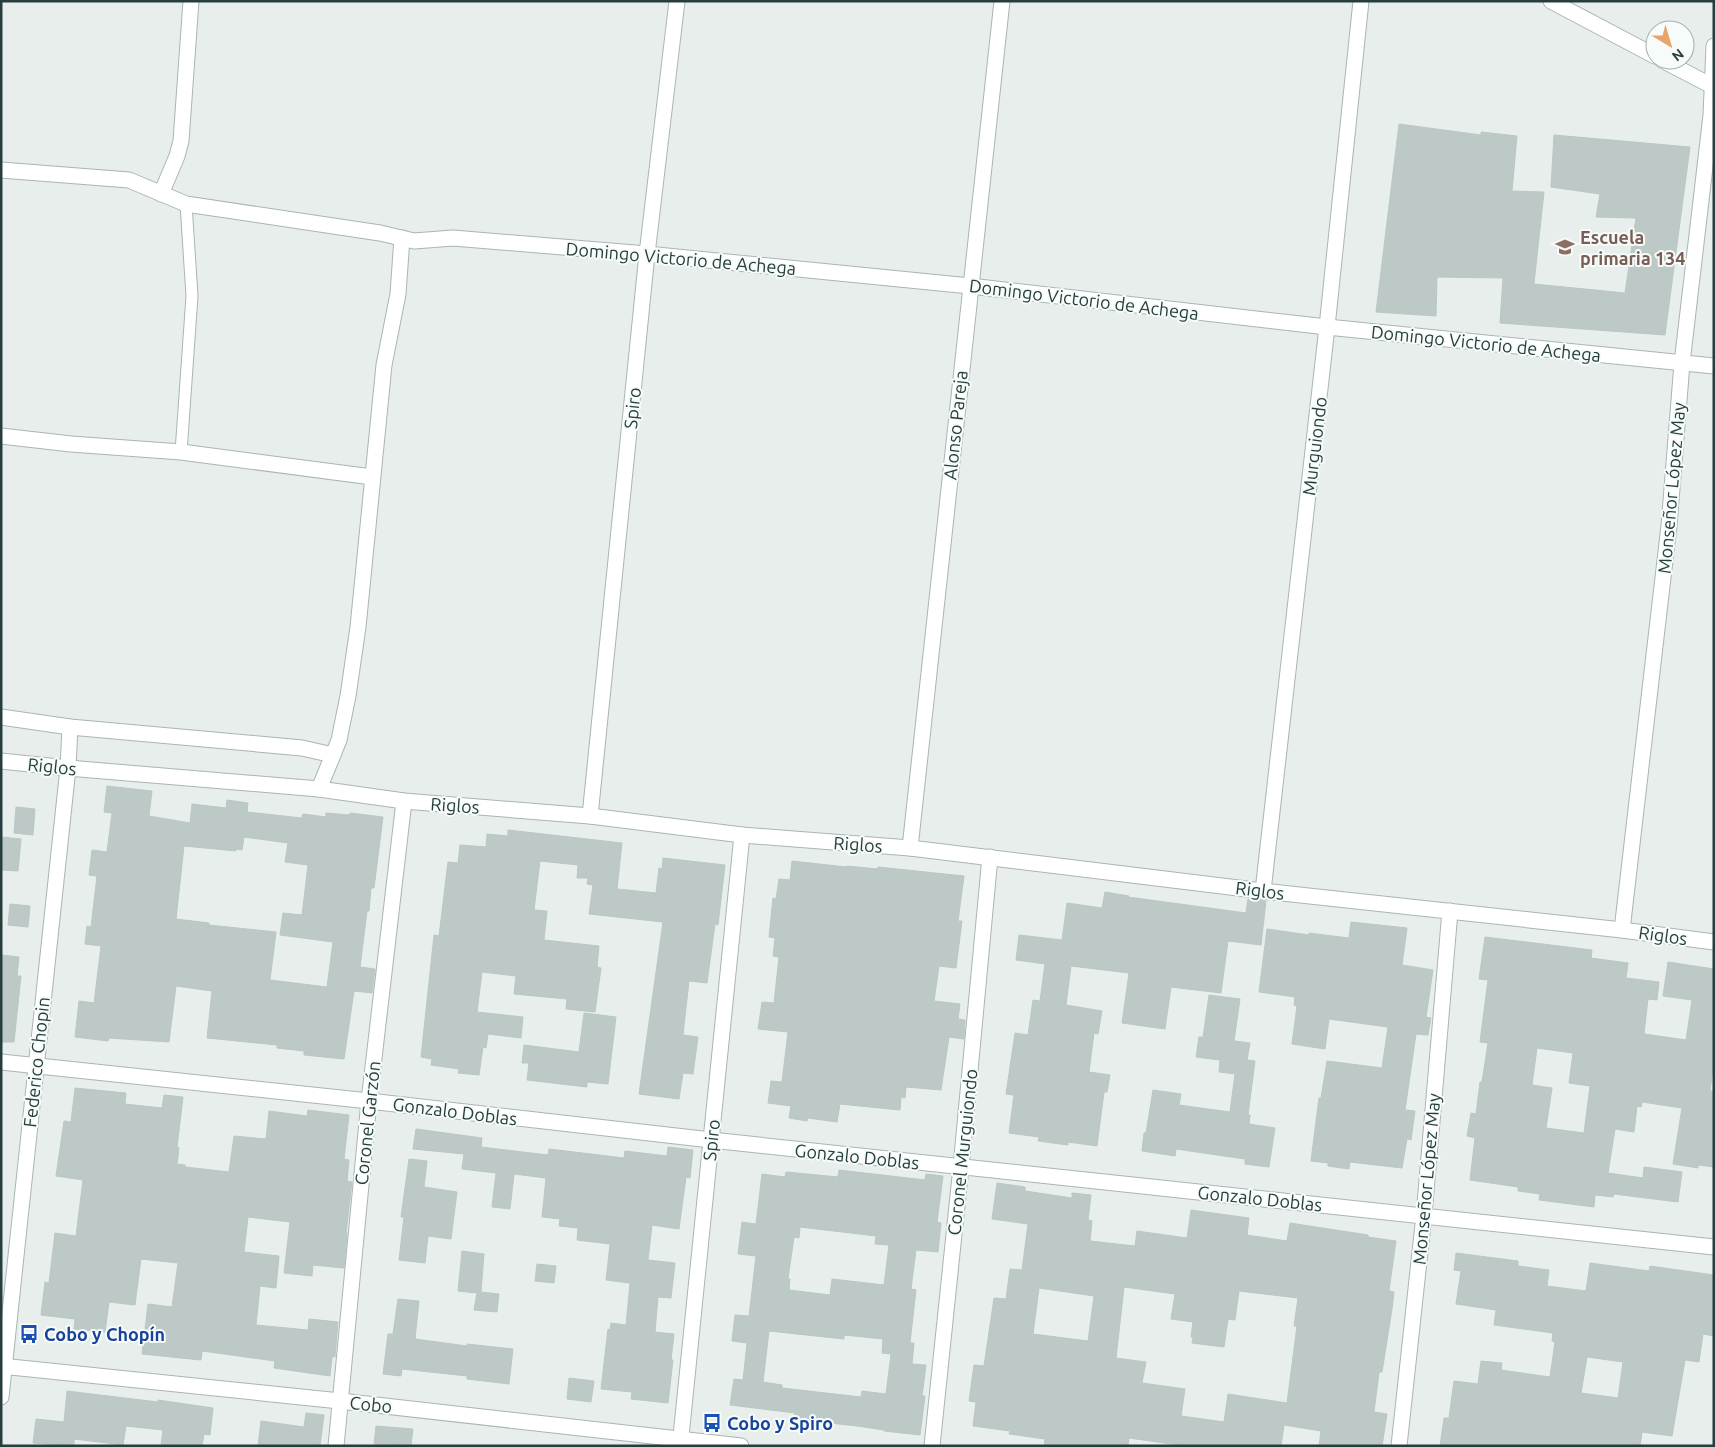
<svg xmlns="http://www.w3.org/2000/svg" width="1715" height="1447" font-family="Ubuntu,sans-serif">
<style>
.building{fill:#bcc9c6;stroke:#b9c8c5;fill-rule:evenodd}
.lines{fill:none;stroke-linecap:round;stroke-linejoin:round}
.lane-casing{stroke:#a9b6b4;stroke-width:13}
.street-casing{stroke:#a9b6b4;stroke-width:17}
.lane{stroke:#fff;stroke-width:11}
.street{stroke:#fff;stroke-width:15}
.labels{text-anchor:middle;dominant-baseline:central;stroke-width:4;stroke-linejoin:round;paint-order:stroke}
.education-label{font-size:18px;font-weight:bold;fill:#785e54;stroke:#f7fbfa;text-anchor:start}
.street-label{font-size:18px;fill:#263f3e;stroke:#f7fbfa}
.transit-label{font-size:18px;font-weight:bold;fill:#164399;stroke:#f7fbfa;text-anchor:start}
</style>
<rect width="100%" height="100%" fill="#e7eeec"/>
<g class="building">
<polygon points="1399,124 1481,135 1481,132 1517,136 1512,191 1544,192 1534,284 1625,293 1636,218 1596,217 1600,194 1551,187 1554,135 1690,147 1665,335 1500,323 1503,278 1437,277 1436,316 1376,312"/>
<path d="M107 786 152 791 149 816 190 823 192 804 226 808 227 800 248 803 247 812 302 818 303 814 326 817V813L350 815V813L383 817 374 888H371L369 911H367L360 967 375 969 372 993 354 991 344 1059 304 1055V1051L277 1048V1045L207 1038 212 991 176 986 169 1042 109 1038 108 1041 75 1037 79 1001 94 1003 101 946 85 944 87 926 91 927 97 876 89 875 92 850 107 852 112 813 104 812ZM244 837 288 843 285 862 308 865 302 915 283 913 280 935 333 942 327 987 270 980 276 932 209 925V923L176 919 184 846 236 851V849L242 850Z"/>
<polygon points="16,807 35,809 33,835 14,833"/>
<polygon points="508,830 622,843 617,889 656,893 659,868 662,869 663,858 725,865 718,925 715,924 707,983 689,981 683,1035 698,1037 693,1074 683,1073 679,1099 639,1094 663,922 589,914 593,885 587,884 588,878 577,878 578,865 540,861 534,910 547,911 544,940 599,946 597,967 601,968 595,1012 566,1009 567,999 514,994 516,976 482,972 477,1012 523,1017 521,1038 488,1034 486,1048 483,1047 479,1075 458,1073 459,1069 431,1065 432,1059 421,1057 434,935 439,936 448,862 458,863 460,845 486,847 487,834 508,836"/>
<polygon points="1,837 21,839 18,871 1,870"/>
<polygon points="792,861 846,867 847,866 878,869 878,867 964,876 958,921 962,921 956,968 939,966 934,1001 960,1004 958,1019 965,1020 964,1039 949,1037 941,1090 906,1087 905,1098 901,1097 900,1110 840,1104 837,1122 808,1118 807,1121 789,1118 791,1106 768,1103 771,1081 782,1082 788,1032 758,1029 762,1002 774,1003 779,957 773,956 775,938 769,937 773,898 776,899 779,879 790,880"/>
<polygon points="1105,892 1129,896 1128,897 1246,913 1248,899 1266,901 1261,945 1228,941 1221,993 1171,987 1165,1029 1122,1023 1129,973 1071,966 1066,1005 1102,1011 1098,1034 1094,1033 1089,1072 1110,1075 1107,1092 1104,1092 1097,1146 1068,1142 1068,1145 1038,1141 1039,1137 1009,1133 1014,1095 1006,1094 1015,1033 1028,1035 1033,1000 1040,1001 1045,964 1016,960 1019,935 1062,940 1067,903 1102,908"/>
<polygon points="10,904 30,906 28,927 8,925"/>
<polygon points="1351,922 1407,928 1402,965 1433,970 1426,1017 1431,1018 1428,1035 1416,1034 1405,1110 1415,1111 1411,1140 1407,1139 1402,1168 1350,1162 1349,1169 1328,1166 1328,1163 1311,1161 1319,1098 1321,1098 1327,1061 1382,1068 1388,1027 1329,1019 1325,1049 1292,1044 1297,1006 1294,1005 1295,997 1259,992 1267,929 1309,935 1309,933 1349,938"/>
<path d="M1485 937 1592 950 1591 958 1628 963 1626 978 1659 982 1657 1000 1648 999 1644 1034 1686 1040 1692 1000 1663 996 1668 962 1714 969V1061L1710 1091H1714V1167L1698 1165V1168L1673 1164 1682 1108 1642 1102 1641 1107 1637 1106 1634 1132 1615 1129 1608 1173 1643 1178 1644 1167 1682 1172 1678 1202 1614 1194 1613 1197 1595 1195 1594 1207 1539 1200 1540 1194 1518 1191V1187L1470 1180 1475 1138 1467 1136 1471 1113 1476 1114 1480 1082H1482L1488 1043 1480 1042 1488 980 1479 979ZM1537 1048 1573 1053 1569 1083 1590 1086 1584 1133 1546 1128 1552 1088 1532 1085Z"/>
<polygon points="1,955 19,957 17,976 21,976 14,1042 1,1042"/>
<polygon points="1209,995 1240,999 1234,1041 1250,1043 1247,1060 1255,1061 1248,1115 1250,1115 1249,1124 1275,1128 1269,1167 1245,1164 1245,1159 1176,1149 1175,1156 1142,1151 1144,1133 1146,1133 1153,1090 1181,1094 1179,1105 1230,1112 1235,1074 1219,1072 1220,1060 1196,1057 1199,1037 1203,1037"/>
<polygon points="584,1013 616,1017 608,1084 587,1082 587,1087 527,1080 529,1063 522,1063 524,1045 579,1052"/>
<polygon points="75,1088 126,1093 125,1104 162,1108 164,1095 183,1097 177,1147 179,1148 177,1164 185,1165 185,1167 229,1172 234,1136 266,1139 269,1111 307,1116 308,1110 349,1115 344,1159 349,1160 347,1181 352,1182 346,1233 347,1233 344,1268 313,1265 312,1276 284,1273 290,1222 248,1217 244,1252 279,1256 276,1288 260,1286 256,1325 308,1330 309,1319 338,1322 335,1357 332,1357 330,1376 274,1368 275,1361 202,1351 201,1360 142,1354 148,1304 172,1307 178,1263 141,1259 135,1305 109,1302 105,1332 74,1329 75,1319 41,1315 45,1282 49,1283 55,1233 76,1236 83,1180 56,1176 64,1121 71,1122"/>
<polygon points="416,1129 482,1138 481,1147 548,1155 549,1149 624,1158 625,1151 667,1156 668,1147 693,1150 690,1178 686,1177 679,1229 652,1225 648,1260 675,1263 671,1298 658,1297 655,1332 674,1334 671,1360 673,1360 668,1403 631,1399 632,1392 601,1389 608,1329 610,1330 611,1323 626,1325 630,1283 606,1280 610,1244 577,1240 578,1228 559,1226 560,1219 542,1217 546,1178 514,1174 510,1209 492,1207 496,1173 462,1169 464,1154 413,1149"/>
<polygon points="409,1159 427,1161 424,1187 457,1192 451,1239 428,1236 425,1263 399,1260 404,1217 401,1217"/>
<path d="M839 1170 925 1180 926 1174 943 1176 937 1222 941 1223 938 1252 916 1250 911 1289 916 1290 910 1343H914L912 1364 926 1365 922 1396H925L920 1435 884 1431V1430L857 1426 794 1419 795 1413 730 1405 734 1379 743 1380 747 1343 732 1341 735 1315 749 1316 756 1256 738 1254 742 1222 756 1224 762 1174 785 1177 786 1172 838 1177ZM800 1227 876 1236 875 1244 889 1245 884 1285 832 1279 830 1295 789 1290 790 1279H788L794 1237 799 1238ZM769 1331 844 1339V1335L883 1339 882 1353 891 1354 886 1394 862 1391 861 1397 782 1388V1385L763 1382Z"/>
<path d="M997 1183 1025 1187V1191L1072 1198V1193L1091 1195 1088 1220 1092 1221 1090 1241 1135 1246 1137 1231 1187 1238 1191 1210 1249 1218 1247 1235 1287 1241 1290 1223 1368 1235V1237L1396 1241 1389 1291 1394 1292 1392 1309 1382 1372H1379L1374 1412 1387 1414 1382 1446H1319L1321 1431 1284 1425 1281 1446H1186L1129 1438 1128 1446H1044L1045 1439 1009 1434 1010 1431 973 1426 976 1402 969 1401 974 1365 984 1366 994 1298 1006 1299 1010 1269 1022 1270 1028 1224 992 1219ZM1124 1287 1175 1294 1171 1319 1193 1322 1191 1337H1193L1192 1343 1224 1347 1228 1319 1235 1320 1239 1291 1298 1298 1294 1326H1297L1287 1403 1228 1394 1224 1422 1181 1416 1185 1389 1142 1383 1146 1362 1116 1358ZM1039 1288 1094 1296 1088 1341 1033 1334Z"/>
<polygon points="462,1251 484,1254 481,1292 499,1294 497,1312 474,1310 477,1293 458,1291"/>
<path d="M1456 1253 1518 1261V1266L1549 1270 1547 1286 1586 1291 1590 1263 1649 1271 1650 1266 1714 1275V1336L1703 1334 1699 1362 1685 1360 1672 1436 1642 1432 1640 1446H1440L1444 1418H1449L1454 1381 1478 1384 1481 1361 1502 1363 1501 1370 1550 1377 1555 1342 1552 1341 1553 1333 1494 1325 1496 1310 1456 1304 1461 1271 1454 1270ZM1587 1357 1623 1362 1618 1398 1581 1393Z"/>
<polygon points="537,1264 556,1266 554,1283 535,1281"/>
<polygon points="398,1299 419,1301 415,1339 467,1346 467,1344 513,1349 509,1384 467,1379 467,1376 402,1369 401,1376 383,1374 388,1334 393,1334"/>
<polygon points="569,1378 594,1381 591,1402 567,1399"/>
<polygon points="67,1391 158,1402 158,1400 213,1408 210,1435 204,1434 202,1446 161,1446 163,1430 126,1426 123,1445 74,1439 74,1446 33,1443 36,1419 64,1422"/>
<polygon points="306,1413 324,1415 320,1446 258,1446 261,1421 304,1427"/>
<polygon points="376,1426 413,1429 411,1446 374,1444"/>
</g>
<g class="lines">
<g class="lane-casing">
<polyline id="lane" points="181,452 192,296 186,204"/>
</g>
<g class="street-casing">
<g id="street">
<polyline points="1551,1 1655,56"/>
<polyline points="1662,60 1714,87"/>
<polyline points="1,170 129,180 186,204 380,233 414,241 453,238 647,254 970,286 1327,327 1714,366"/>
<polyline points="161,194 177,156 181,141 191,1"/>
<polyline points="1,436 71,444 181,452 372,477"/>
<polyline points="1,717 70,727 302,748 333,755"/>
<polyline points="1,761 68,768 319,789 404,801 590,816 742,835 910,848 1263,891 1622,930 1714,942"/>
<polyline points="319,789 339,740 348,696 358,627 384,365 398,294 402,238"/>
<polyline points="590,816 647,254 677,1"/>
<polyline points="910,848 1002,1"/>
<polyline points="1263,891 1327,327 1361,1"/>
<polyline points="1622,930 1669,526 1682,363 1711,115 1714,46"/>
<polyline points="1,1062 369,1101 711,1140 1714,1247"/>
<polyline points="1,1366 340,1401 741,1446"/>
<polyline points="1,1397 68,768 70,727"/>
<polyline points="336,1446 369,1101 404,801"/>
<polyline points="680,1446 742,835"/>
<polyline points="932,1446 961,1167 990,857"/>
<polyline points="1399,1446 1424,1215 1450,911"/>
</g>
</g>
<use href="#lane" class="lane"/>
<use href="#street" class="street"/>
</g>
<defs>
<g id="school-bare" transform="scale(1.5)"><path d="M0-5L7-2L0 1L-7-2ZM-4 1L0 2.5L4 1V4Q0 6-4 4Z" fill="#8d6e63" stroke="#f7fbfa" stroke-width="2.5" paint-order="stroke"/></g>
<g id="bus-bare" transform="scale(1.5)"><path d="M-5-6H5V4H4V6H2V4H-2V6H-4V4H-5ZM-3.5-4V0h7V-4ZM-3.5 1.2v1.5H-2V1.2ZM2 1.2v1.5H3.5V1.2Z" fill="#1a4fb4" stroke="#f7fbfa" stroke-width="2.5" paint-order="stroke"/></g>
</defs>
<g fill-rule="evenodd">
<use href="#school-bare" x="1565" y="247"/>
<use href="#bus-bare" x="29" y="1334"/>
<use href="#bus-bare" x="712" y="1423"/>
</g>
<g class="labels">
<g class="education-label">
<text x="1580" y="237">Escuela<tspan x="1580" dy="21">primaria 134</tspan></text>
</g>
<g class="street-label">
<text transform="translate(681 258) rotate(5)">Domingo Victorio de Achega</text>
<text transform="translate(1084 299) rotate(7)">Domingo Victorio de Achega</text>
<text transform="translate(1486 343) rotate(6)">Domingo Victorio de Achega</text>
<text transform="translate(632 408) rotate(-84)">Spiro</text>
<text transform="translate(955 425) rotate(-84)">Alonso Pareja</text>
<text transform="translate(1314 446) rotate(-83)">Murguiondo</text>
<text transform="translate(1671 488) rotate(-85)">Monseñor López May</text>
<text transform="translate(52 766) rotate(6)">Riglos</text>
<text transform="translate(455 805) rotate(4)">Riglos</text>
<text transform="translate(858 844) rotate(4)">Riglos</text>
<text transform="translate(1260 890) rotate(7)">Riglos</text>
<text transform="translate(1663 935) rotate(8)">Riglos</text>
<text transform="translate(36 1062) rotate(-84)">Federico Chopin</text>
<text transform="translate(455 1111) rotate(7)">Gonzalo Doblas</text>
<text transform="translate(367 1123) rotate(-84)">Coronel Garzón</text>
<text transform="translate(711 1140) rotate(-84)">Spiro</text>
<text transform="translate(962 1152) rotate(-84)">Coronel Murguiondo</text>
<text transform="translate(857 1156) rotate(6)">Gonzalo Doblas</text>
<text transform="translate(1426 1179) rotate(-85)">Monseñor López May</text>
<text transform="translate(1260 1198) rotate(6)">Gonzalo Doblas</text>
<text transform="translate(371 1404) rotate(6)">Cobo</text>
</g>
<g class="transit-label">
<text x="44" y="1334">Cobo y Chopín</text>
<text x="727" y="1423">Cobo y Spiro</text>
</g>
</g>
<rect width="1715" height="1447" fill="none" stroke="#263f3e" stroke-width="5"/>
<g transform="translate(1670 45) rotate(142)"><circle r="24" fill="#f7fbfa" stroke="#a3b0af"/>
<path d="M0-4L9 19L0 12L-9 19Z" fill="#e8a56b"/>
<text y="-8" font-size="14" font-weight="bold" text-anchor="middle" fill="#263f3e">N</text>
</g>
</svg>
